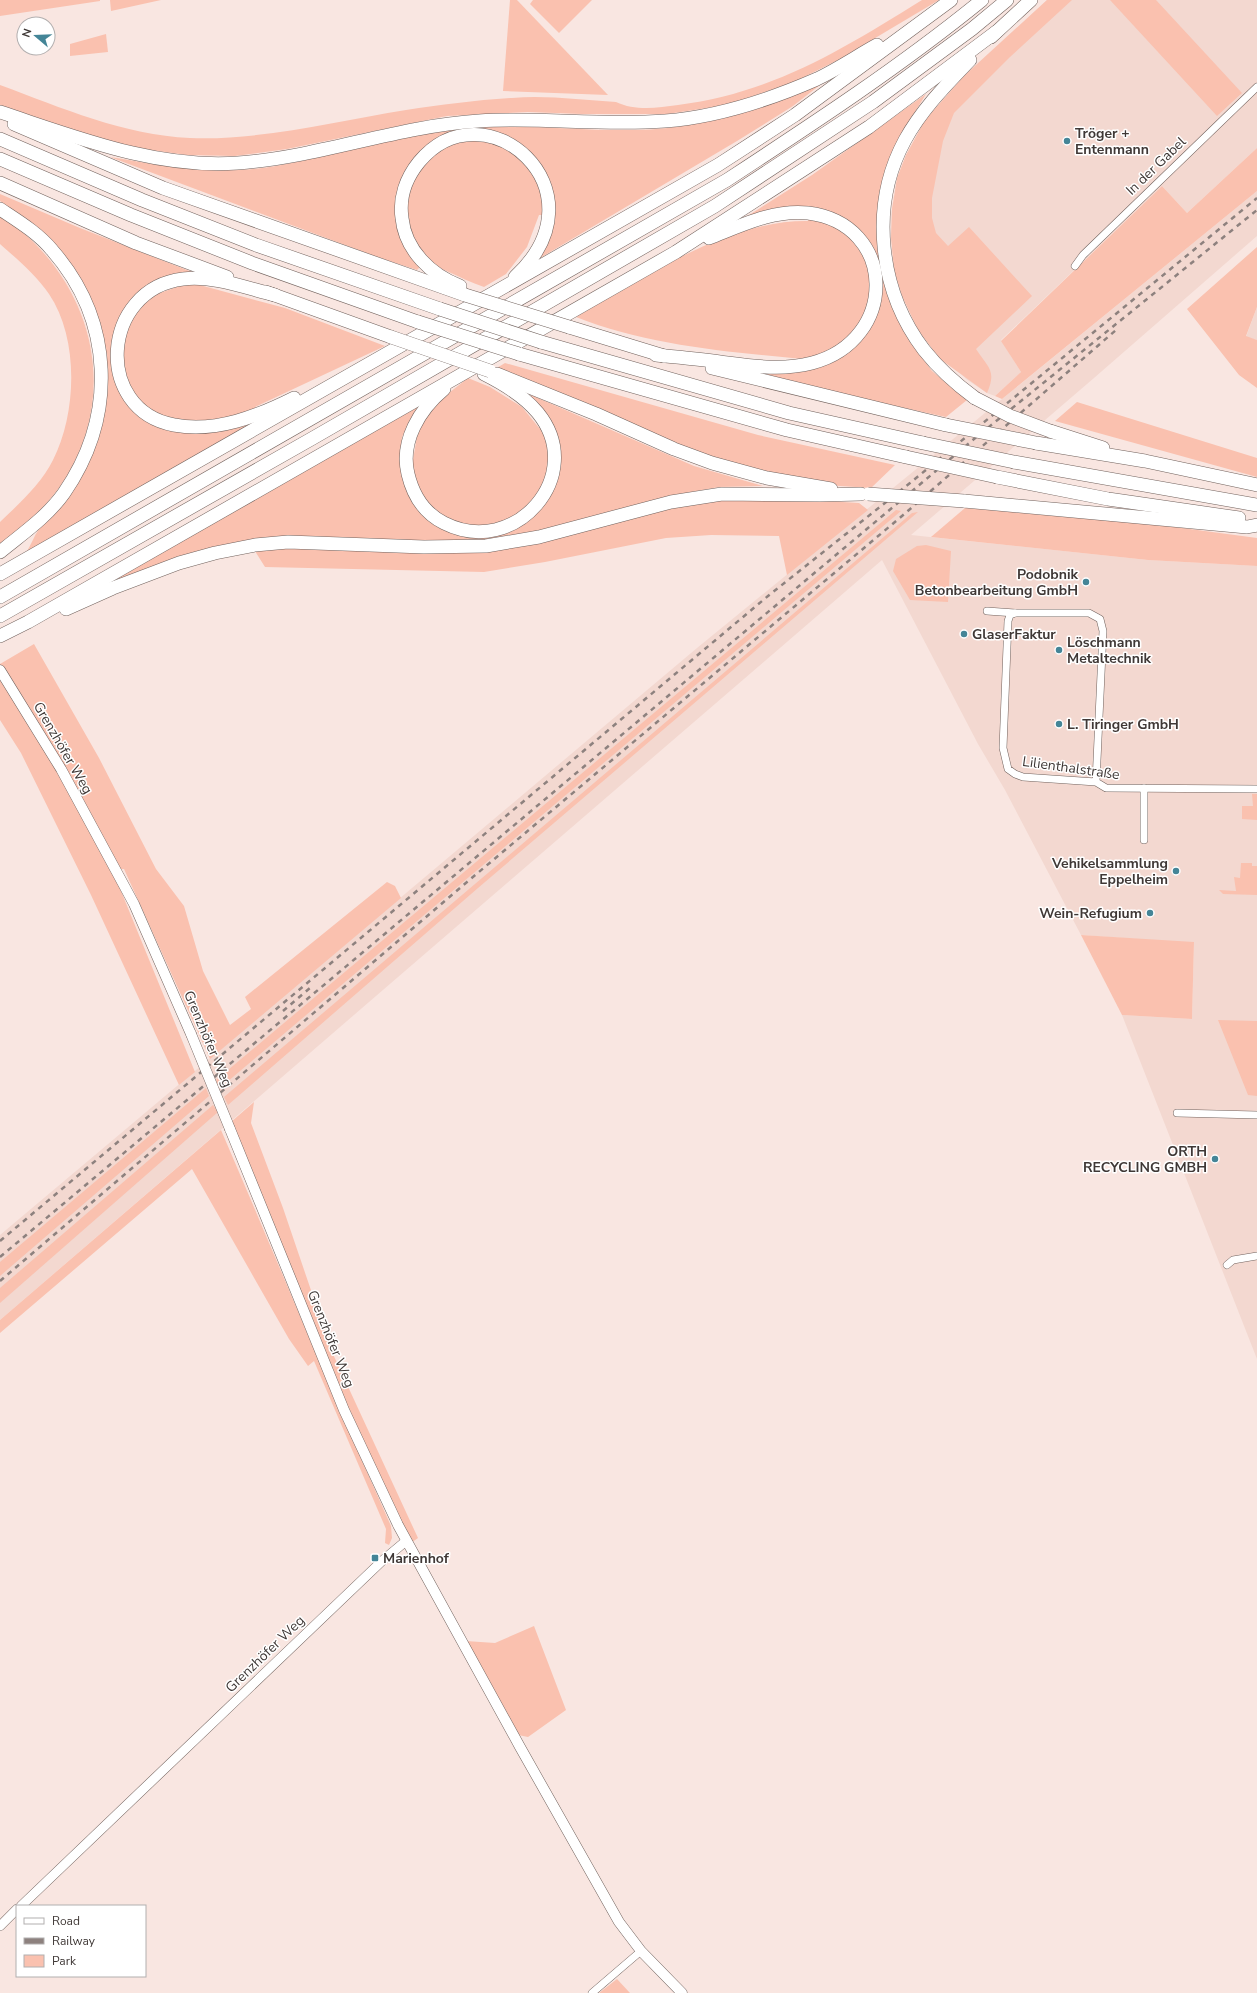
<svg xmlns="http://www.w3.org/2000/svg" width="1257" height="1993" font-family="'Nunito Sans',sans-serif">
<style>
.built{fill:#f3d8d0}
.green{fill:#fac1af}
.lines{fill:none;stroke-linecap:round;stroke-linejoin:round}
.minor-casing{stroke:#71625d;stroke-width:8}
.tertiary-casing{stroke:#71625d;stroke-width:10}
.secondary-casing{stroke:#71625d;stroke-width:11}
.motorway-casing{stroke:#71625d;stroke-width:14}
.minor{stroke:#fff;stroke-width:7}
.tertiary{stroke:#fff;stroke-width:9}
.secondary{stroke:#fff;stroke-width:10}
.motorway{stroke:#fff;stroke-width:13}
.rail{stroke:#8d817e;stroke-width:2.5;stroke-dasharray:5 5;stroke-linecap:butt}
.secondary-bridge-casing{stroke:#71625d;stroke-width:11;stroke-linecap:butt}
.motorway-bridge-casing{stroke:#71625d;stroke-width:14;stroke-linecap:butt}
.secondary-bridge{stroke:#fff;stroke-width:10}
.motorway-bridge{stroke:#fff;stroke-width:13}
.poi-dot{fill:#448597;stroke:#fff;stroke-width:1.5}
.labels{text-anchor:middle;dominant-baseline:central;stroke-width:3;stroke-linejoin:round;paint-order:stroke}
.poi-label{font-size:14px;font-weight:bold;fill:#3f3836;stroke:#fff;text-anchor:start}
.street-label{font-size:14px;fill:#3f3836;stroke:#fff}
</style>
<rect width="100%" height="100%" fill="#f9e6e1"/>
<g class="built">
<polygon points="1047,0 1257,0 1257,148 1187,213 1162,186 1001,340 1021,372 995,396 987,393 966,379 918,330 891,238 892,209 906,155 964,76"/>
<polygon points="1257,191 1257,236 1094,378 911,535 1148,560 1257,566 1257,1359 1122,1015 1192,1019 1194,943 1081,935 1005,790 978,744 882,560 0,1320 0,1235 697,648"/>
<polygon points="1257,307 1257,340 1246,337"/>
</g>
<g class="green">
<polygon points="0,0 100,0 100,1 0,16"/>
<polygon points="110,0 161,0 111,11"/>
<polygon points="510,0 517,0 608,95 503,91"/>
<polygon points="533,0 592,0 559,33 530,4"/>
<path d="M922 0H939L840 59 794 82 727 105 667 114H582L528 112 447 116 287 149 235 156 187 155 136 148 93 137 0 106V85C62 108 124 135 190 138 259 141 337 121 406 110 441 105 476 100 512 98 546 95 582 100 616 102 635 111 657 108 678 105 773 93 843 49 922 0Z"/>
<path d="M1047 0H1072L1010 57 954 113 943 141 932 198V218L936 233 948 246 969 227 1032 296 976 349C988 368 997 370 987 393L940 359 918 330 902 296 894 270 891 238 892 209 897 178 906 155 925 120 964 76Z"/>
<polygon points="1110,0 1156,0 1242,93 1217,116"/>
<polygon points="106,34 108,52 70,56 70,44"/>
<path d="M820 85 793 106 737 141 535 261 553 215H539L527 247 506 274 484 287C459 278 436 265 412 256L420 267 417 270 377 257 110 157C153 164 195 172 239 170 272 169 304 160 336 153 374 144 414 135 453 130 513 122 574 131 634 130 699 130 760 107 820 85Z"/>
<path d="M926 94 898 140 885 175 889 297 909 340 932 371 967 400 946 417 817 389 766 374 768 371 811 369 833 362C747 353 657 349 576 317 644 277 728 220 808 221L810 209 746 217 812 175Z"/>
<polygon points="1257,148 1257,191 1002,399 995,396 1021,372 1001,341 1162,186 1187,213"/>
<path d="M0 194 80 228 192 272 161 278 146 285 157 294 180 286 196 284 285 308 385 346 255 407 258 421 26 553C31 545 34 536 39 529 52 513 67 499 78 482 119 417 117 331 73 268 55 241 26 221 0 201Z"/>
<path d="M0 215C89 274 123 386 65 479 48 506 24 526 0 546V522C19 504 41 484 53 460 77 413 79 338 49 294 36 275 17 259 0 244Z"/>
<polygon points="1257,247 1257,307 1246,336 1257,340 1257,388 1239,375 1187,309"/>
<polygon points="505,363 758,435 895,465 871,488 810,484 694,453 495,369"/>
<polygon points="468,378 490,387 522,407 540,429 530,397 531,395 694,466 763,486 719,487 691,492 718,500 778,498 859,503 868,510 787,575 779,536 711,535 666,538 545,562 484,572 265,567 248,540 119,580 118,578 420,405 402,437 400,468 412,466 418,430 436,403"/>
<polygon points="1077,402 1257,458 1257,477 1055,421"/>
<polygon points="965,508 1160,525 1257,538 1257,566 1148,560 931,537"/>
<polygon points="896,510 901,511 220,1088 216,1080"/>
<polygon points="918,512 478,888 228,1105 224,1097 912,513"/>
<polygon points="926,545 951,551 948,602 910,600 893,571 896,559 917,546"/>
<polygon points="34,644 99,758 156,869 184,906 203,971 230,1025 251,1009 245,997 387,882 395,886 401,898 210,1059 124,869 112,869 195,1072 179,1085 91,895 21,753 0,720 0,664"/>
<polygon points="1252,794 1257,794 1257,820 1242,819 1242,806 1253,806"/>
<polygon points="1241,863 1252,863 1252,866 1257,866 1257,895 1223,894 1219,890 1236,891 1234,877 1240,878"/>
<polygon points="1081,935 1194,942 1192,1019 1122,1015"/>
<polygon points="1218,1020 1257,1021 1257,1096 1248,1095"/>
<polygon points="206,1088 209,1096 0,1276 0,1262"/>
<polygon points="254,1102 251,1123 283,1208 332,1352 418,1538 411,1543 362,1441 231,1122"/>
<polygon points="213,1105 218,1112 0,1303 0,1288"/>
<path d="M221 1130C278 1262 332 1395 391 1526L392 1538 389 1545 385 1543 386 1529 314 1361 308 1366 289 1339 192 1169 0 1333V1320Z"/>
<polygon points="534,1626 566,1710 528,1737 518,1735 466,1641 495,1643"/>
<polygon points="617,1979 630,1993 599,1993"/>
</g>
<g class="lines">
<g class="minor-casing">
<g id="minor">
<polyline points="1075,266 1083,255 1257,87"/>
<polyline points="987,611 1015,613"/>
<polyline points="1096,782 1103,631 1100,619 1089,613 1015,613 1010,615 1008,621 1003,748 1008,769 1015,774 1023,777 1096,782 1106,788 1257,789"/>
<polyline points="1144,840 1144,788"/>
<polyline points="1177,1113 1257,1115"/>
<polyline points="1227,1265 1233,1260 1257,1256"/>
<polyline points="592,1993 641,1951"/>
</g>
</g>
<g class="tertiary-casing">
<g id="tertiary">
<polyline points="21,1906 382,1561 406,1541"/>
<polyline points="0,1926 17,1909"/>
</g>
</g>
<g class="secondary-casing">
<g id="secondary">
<polyline points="0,670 61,769 134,904 191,1034"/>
<polyline points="230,1129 344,1410 398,1525 520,1747 619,1922 641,1951 682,1993"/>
</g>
</g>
<g class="motorway-casing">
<g id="motorway">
<polyline points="991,37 1031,0"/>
<path d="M970 60C946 85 922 109 905 140 869 206 879 291 924 350 939 369 956 384 975 398"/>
<path d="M0 112C76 137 156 169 238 163 320 157 397 126 479 121 541 117 603 126 665 121 718 117 769 100 817 79 838 69 857 56 877 45"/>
<polyline points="14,124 163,188 465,295"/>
<polyline points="0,139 142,200 256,245 440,309"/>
<polyline points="0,159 131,215 252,263 418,322"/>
<polyline points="0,183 136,243 227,277"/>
<path d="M0 209C18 221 38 233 52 250 114 321 117 416 64 493 47 517 22 534 0 552"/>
<path d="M460 286C431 275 405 250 402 218 399 198 406 178 419 162 484 83 609 190 515 277"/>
<polyline points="266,292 391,337"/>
<path d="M275 295C246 288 212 275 183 279 101 289 93 410 174 425 216 433 258 416 294 398"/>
<polyline points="569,327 664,356"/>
<polyline points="541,342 789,413 923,443"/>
<polyline points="519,354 787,430 906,457"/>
<path d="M656 355C677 357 699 359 720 362 751 366 781 371 812 363 899 340 897 224 808 213 774 209 740 226 709 238"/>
<polyline points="712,368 946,425"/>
<polyline points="497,374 596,414 674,449 712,463 767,478 831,489"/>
<path d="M444 389C420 409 400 441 408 474 413 495 424 513 444 523 515 559 588 475 538 413 524 396 504 384 484 374"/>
<polyline points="1050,431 1103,448"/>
<polyline points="1036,443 1145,461 1257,485"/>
<polyline points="1014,462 1257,505"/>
<polyline points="997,477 1108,499 1239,518"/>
<polyline points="964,501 1247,527 1257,525"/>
<polyline points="0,574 718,165 795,115 951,0"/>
<path d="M0 597 727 180C814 123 901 66 982 0"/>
<polyline points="66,609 113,588 179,563 215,553 255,545 288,542 424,547 486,546 539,537 671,502 722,494 820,495 861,494"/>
<polyline points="0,616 313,438 715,206 873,102 972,29 1007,0"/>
<polyline points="0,636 28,622 676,252 869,127 996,32"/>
</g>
</g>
<use href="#minor" class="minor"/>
<use href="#tertiary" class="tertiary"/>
<use href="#secondary" class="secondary"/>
<use href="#motorway" class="motorway"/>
<g class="rail">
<polyline points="283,1011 310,988"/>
<polyline points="0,1241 768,596 910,483 1257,198"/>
<polyline points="0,1257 974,439 1257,210"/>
<polyline points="0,1281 467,882 902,516 1116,330"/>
</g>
<g class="secondary-bridge-casing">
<polyline id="secondary-bridge" points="191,1034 230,1129"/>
</g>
<g class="motorway-bridge-casing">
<g id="motorway-bridge">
<polyline points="465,295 569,327"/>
<polyline points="440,309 541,342"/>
<polyline points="418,322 519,354"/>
<polyline points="391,337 490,371"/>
<polyline points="975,398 1010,416 1050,431"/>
<polyline points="946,425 1036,443"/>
<polyline points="923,443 1014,462"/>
<polyline points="906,457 997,477"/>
<polyline points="868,494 964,501"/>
</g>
</g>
<use href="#secondary-bridge" class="secondary-bridge"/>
<use href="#motorway-bridge" class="motorway-bridge"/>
</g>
<g class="poi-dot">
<circle cx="1067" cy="141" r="4"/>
<circle cx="1086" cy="582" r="4"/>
<circle cx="964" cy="634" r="4"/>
<circle cx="1059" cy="650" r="4"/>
<circle cx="1059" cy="724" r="4"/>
<circle cx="1176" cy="871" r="4"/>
<circle cx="1150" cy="913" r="4"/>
<circle cx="1215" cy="1159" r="4"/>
<rect x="371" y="1554" width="8" height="8" rx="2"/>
</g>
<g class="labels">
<g class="poi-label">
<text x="1075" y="133">Tröger +<tspan x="1075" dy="16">Entenmann</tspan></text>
<text x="1078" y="574" text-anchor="end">Podobnik<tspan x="1078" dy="16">Betonbearbeitung GmbH</tspan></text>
<text x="972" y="634">GlaserFaktur</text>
<text x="1067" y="642">Löschmann<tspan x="1067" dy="16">Metaltechnik</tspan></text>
<text x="1067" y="724">L. Tiringer GmbH</text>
<text x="1168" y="863" text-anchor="end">Vehikelsammlung<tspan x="1168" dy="16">Eppelheim</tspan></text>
<text x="1142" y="913" text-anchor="end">Wein-Refugium</text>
<text x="1207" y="1151" text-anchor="end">ORTH<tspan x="1207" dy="16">RECYCLING GMBH</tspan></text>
<text x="383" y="1558">Marienhof</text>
</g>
<g class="street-label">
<text transform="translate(1156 166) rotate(-44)">In der Gabel</text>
<text transform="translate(63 748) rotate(60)">Grenzhöfer Weg</text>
<text transform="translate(1071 768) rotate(8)">Lilienthalstraße</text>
<text transform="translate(208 1039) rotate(67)">Grenzhöfer Weg</text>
<text transform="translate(331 1339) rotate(68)">Grenzhöfer Weg</text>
<text transform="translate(265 1654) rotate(-44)">Grenzhöfer Weg</text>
</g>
</g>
<rect x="16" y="1905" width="130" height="72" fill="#ffffff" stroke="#b2afaf"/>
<rect x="24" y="1918" width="20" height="6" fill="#ffffff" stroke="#b2afaf"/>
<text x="52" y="1925" font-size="12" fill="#3f3836">Road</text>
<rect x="24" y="1938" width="20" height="6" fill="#8d817e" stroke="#b2afaf"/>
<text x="52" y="1945" font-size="12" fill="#3f3836">Railway</text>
<rect x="24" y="1955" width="20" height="12" fill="#fac1af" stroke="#b2afaf"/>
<text x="52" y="1965" font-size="12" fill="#3f3836">Park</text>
<g transform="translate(36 36) rotate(289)"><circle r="19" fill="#ffffff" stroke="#b2afaf"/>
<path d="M0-3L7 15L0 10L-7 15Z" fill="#448597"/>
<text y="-6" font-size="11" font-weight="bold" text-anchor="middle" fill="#3f3836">N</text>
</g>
</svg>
